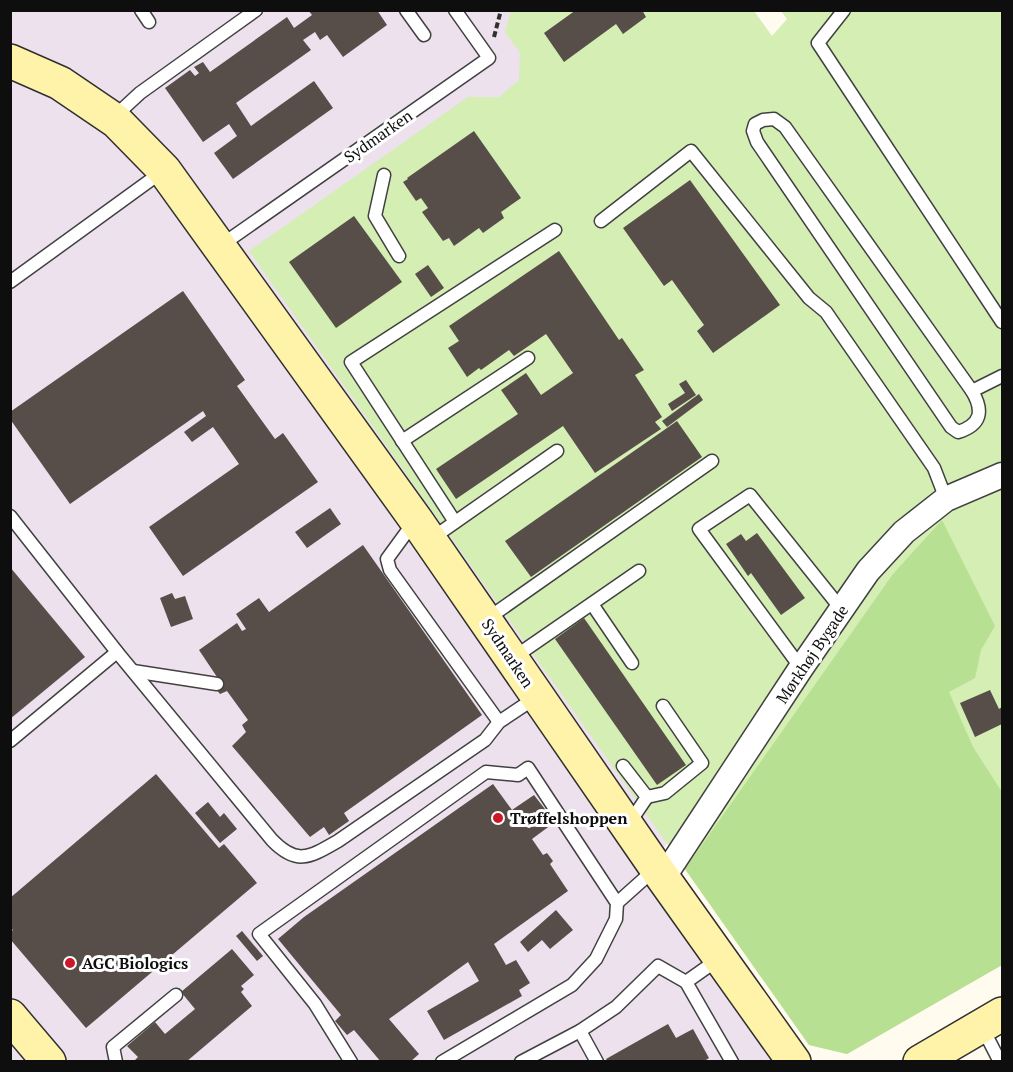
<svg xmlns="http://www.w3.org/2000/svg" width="1013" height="1072" font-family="'PT Serif',serif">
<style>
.industrial{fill:#ece1ed}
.green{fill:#d4eeb4}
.forest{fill:#b7e092}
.building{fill:#574e49}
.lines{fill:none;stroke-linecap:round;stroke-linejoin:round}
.lane-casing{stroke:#414141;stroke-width:15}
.street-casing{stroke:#414141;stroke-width:27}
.secondary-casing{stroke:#303030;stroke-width:36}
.path{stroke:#303030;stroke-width:4;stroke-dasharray:6 3;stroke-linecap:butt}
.lane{stroke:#fff;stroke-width:12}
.street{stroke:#fff;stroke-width:24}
.secondary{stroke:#fff3a9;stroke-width:33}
.poi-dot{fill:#cb1827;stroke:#fff;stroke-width:2}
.labels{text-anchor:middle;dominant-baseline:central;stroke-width:6;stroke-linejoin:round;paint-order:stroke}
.street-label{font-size:16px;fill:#0e0e0e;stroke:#fff}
.poi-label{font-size:16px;font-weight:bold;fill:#0e0e0e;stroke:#fff;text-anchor:start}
</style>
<rect width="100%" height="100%" fill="#fffbee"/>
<polygon class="industrial" points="10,11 754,11 1002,378 866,543 664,848 812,1061 11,1061"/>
<polygon class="green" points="511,11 754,11 772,36 787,19 781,11 1002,11 1002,965 847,1054 809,1045 249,251 468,97 499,97 519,80 520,53 505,32"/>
<polygon class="forest" points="942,520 995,626 981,650 975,678 949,692 973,747 1002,792 1002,965 847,1054 809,1045 685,869 893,574"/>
<g class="building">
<polygon points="308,10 377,10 387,25 343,57 327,35 320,40 315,32 303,40 311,50 236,103 251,126 314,81 333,108 233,179 214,153 237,136 229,124 203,142 165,88 190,70 195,76 199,73 194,67 203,62 210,72 287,17 294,28 312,15"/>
<polygon points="576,10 642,10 646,17 623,34 616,24 564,62 544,33"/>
<polygon points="474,131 521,198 501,212 504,218 483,233 479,228 454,246 449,238 443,241 422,212 428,208 421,198 416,201 403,182 408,179 407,178"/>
<polygon points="690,180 780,305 713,353 697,331 704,325 672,280 664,286 623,228"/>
<polygon points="354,216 402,282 336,328 289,262"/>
<polygon points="559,251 619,340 622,338 644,370 635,375 662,417 655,422 661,429 595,473 563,426 456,499 436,469 518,414 501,390 526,373 541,395 573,373 546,334 514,356 509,350 481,370 479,368 467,377 448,348 459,341 449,326"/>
<polygon points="428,265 444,288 431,297 415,274"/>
<polygon points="183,291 245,380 237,386 275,439 283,433 318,482 183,576 149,527 239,464 213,427 192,442 184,432 206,416 203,411 70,504 10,419 10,412"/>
<polygon points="686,380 696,395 672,411 668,404 685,393 679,384"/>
<polygon points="699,394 703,400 667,427 662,421"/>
<polygon points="677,421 702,457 531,577 505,541"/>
<polygon points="330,508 341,524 307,548 295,532"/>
<polygon points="757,533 805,598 781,615 751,573 748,576 726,544 741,534 746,541"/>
<polygon points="363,545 482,715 344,813 349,821 329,835 324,827 310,837 232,746 246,732 242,725 248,720 227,691 220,694 215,688 221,683 199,650 237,623 242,631 246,629 236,614 259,598 269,612"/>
<polygon points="10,567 85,657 10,719"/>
<polygon points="172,593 175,599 185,596 193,619 171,627 160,598"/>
<polygon points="584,618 686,765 657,785 555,639"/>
<polygon points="990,690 999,709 1002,707 1002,724 975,737 960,703"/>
<polygon points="156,774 219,848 224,844 257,883 86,1028 10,939 10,932 13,930 10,927 10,898"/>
<polygon points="493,784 512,810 534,795 555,822 532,839 543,855 547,853 553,861 550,864 568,891 494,944 506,965 516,960 530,983 519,990 522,996 444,1040 427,1011 479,981 468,962 389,1019 419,1054 410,1062 381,1062 354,1030 347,1035 335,1021 341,1015 278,939 304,917"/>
<polygon points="208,802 220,817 224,813 237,829 220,843 195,813"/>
<polygon points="556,910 573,930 550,949 542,940 528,952 520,942"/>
<polygon points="242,931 263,956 257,961 236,936"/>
<polygon points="232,949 254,975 241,986 244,989 241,992 252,1006 186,1062 133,1062 138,1057 127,1046 155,1022 165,1034 195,1009 181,992"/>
<polygon points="668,1024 676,1038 693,1029 709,1058 703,1062 608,1062 606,1059"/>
</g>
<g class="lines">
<g class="lane-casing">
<g id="lane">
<polyline points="141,10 149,22"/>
<polyline points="406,10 424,35"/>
<polyline points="844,10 818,43 1002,322"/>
<polyline points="113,118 140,93 256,10"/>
<path d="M774 119 785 127 972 391C984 411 981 425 958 432L951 427 757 142 753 131 755 124 763 120Z"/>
<polyline points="384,175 375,216 399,256"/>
<polyline points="601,221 691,151 809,298 826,312 934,468 946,499"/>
<polyline points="220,246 489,58 455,10"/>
<polyline points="10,282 163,171"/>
<polyline points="972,391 1002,376"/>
<polyline points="402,441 528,358"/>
<path d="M10 516 117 652 272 840C297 866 310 857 338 841L485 740 499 722 538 696"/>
<polyline points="414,522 387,559 390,570 499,722"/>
<polyline points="455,522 351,362 555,230"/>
<polyline points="431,539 557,451"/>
<polyline points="592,604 632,663"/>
<polyline points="487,619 712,461"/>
<polyline points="513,658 639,571"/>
<polyline points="801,668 699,529 750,495 842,610"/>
<polyline points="133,671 217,684"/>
<polyline points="10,741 117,652"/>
<polyline points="623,766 647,797 628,825"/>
<polyline points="647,797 665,793 702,763 663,706"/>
<polyline points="617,903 655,869"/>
<polyline points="686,982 720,958"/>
<polyline points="982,1027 1000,1062"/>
<polyline points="580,1031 597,1062"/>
<polyline points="116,1062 113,1047 176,995"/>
<polyline points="351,1062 315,1004 259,934 486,772 518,775 528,768 617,903 616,919 596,959 572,985 442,1062"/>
<polyline points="521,1062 580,1031 616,1007 658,966 686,982 732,1062"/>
</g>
</g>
<g class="street-casing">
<polyline id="street" points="663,878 801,668 868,571 904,532 946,499 1002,475"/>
</g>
<g class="secondary-casing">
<g id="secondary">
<polyline points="10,61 60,83 116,121 164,170 416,520 663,878 794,1062"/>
<polyline points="10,1016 49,1062"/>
<polyline points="920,1062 1002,1014"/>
</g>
</g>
<polyline class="path" points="494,37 501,10"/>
<use href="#lane" class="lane"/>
<use href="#street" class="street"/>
<use href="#secondary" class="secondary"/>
</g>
<g class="poi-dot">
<circle cx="498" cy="818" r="6"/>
<circle cx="70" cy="963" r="6"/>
</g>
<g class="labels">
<g class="street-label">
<text transform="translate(378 136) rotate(-35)">Sydmarken</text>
<text transform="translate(508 653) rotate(56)">Sydmarken</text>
<text transform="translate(812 654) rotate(-56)">Mørkhøj Bygade</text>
</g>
<g class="poi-label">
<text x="510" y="818">Trøffelshoppen</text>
<text x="82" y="963">AGC Biologics</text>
</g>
</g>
<rect width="1013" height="1072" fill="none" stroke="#0e0e0e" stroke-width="24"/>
</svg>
